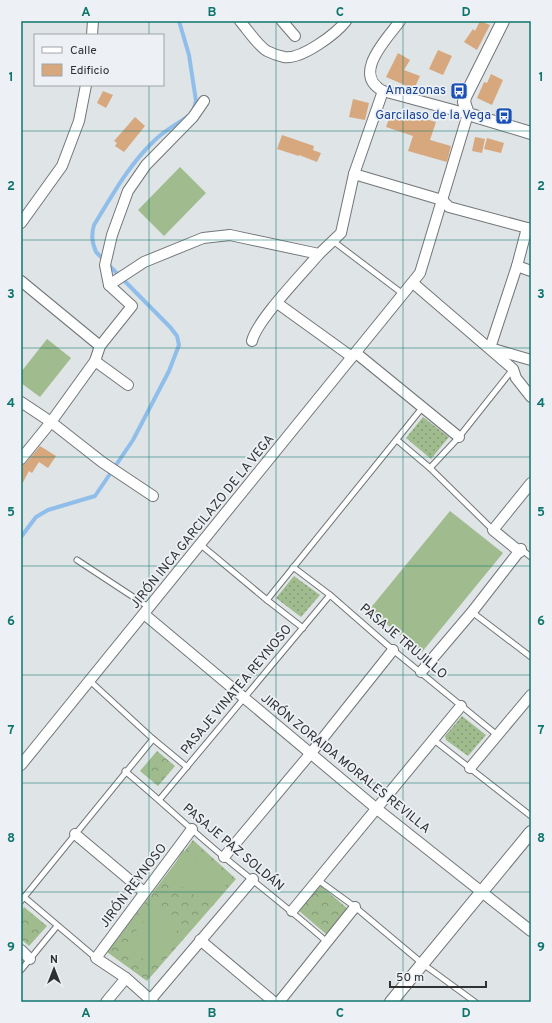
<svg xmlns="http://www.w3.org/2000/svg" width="552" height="1023" font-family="Overpass,sans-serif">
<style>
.grass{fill:url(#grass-dots)}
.forest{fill:url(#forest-crowns)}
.garden{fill:#a0bb8d}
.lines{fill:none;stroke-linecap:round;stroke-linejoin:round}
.stream{stroke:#90beea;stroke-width:4}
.building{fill:#d7a87d}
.service-casing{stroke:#727679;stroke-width:7}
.minor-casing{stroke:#727679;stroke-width:12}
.tertiary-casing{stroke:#727679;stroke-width:14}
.service{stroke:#fff;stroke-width:5}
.minor{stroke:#fff;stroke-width:10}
.tertiary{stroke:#fff;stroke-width:12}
.grid{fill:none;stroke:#0f766e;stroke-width:1;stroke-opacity:0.55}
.labels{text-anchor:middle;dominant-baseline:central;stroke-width:3.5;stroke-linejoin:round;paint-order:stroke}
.transit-label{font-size:13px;fill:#164399;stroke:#edf1f5;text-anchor:end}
.street-label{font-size:13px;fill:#2f3132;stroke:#edf1f5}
.neatline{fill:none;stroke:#0f766e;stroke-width:1.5}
.grid-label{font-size:13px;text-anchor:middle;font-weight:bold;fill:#0f766e}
</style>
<defs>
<pattern id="grass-dots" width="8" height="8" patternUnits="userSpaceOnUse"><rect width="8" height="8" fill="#a0bb8d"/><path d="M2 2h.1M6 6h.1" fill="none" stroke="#839974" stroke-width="1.8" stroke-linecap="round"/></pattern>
<pattern id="forest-crowns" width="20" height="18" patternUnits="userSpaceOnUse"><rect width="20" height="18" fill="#a0bb8d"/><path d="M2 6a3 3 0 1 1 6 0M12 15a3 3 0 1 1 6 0" fill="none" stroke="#839974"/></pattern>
</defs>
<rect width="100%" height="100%" fill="#dfe4e7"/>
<g class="grass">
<polygon points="423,417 449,437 431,459 406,438"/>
<polygon points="294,576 320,595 301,617 276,598"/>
<polygon points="462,716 486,735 468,756 446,740 445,736"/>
</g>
<g class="forest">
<polygon points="157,751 175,766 158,786 140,771"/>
<polygon points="193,840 236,879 147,981 107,952"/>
<polygon points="320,885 348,909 326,934 298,910"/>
<polygon points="24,907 47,926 29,946 21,939 21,912"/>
</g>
<g class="garden">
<polygon points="180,167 206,193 164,236 138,210"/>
<polygon points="47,339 71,358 40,397 21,383 21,372"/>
<polygon points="450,511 503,553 422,652 369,610"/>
<polygon points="183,850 230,878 213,906 167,878"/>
<polygon points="154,907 180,926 152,965 125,946"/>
</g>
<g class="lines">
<g class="stream">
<polyline points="179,21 189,55 196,101 194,108"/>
<path d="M21 537 36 517 48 510 95 496 133 440 169 371 179 345 177 336 170 327 96 252C92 242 91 235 94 225 112 196 128 166 153 142 163 131 176 125 188 116"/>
</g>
</g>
<g class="building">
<polygon points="480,21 490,25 477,50 464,42 473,29 475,31"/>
<polygon points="438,50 452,56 443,75 429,69"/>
<polygon points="398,53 410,60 404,70 420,76 414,89 386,77"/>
<polygon points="491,74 503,80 492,105 477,98 484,82 487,83"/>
<polygon points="103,91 113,95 106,108 97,103"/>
<polygon points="353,99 369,103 365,120 349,117"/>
<polygon points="392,110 436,122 430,140 451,146 447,162 408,151 413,136 386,127"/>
<polygon points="135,117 145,126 124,152 115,146 117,143 114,141"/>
<polygon points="282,135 314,146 313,150 321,153 317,162 299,155 299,156 277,149"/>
<polygon points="475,137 485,139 482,153 472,151"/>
<polygon points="487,138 504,143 501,153 484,149"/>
<polygon points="40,446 56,456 48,468 39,462 32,473 29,471 21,486 21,465 26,463"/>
</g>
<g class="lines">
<g class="service-casing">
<g id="service">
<polyline points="333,241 403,294"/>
<polyline points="397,440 430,468 493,530"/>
<polyline points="430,468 459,437 513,369"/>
<polyline points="201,545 267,600 303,628"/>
<polyline points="521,549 531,557"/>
<polyline points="77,560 150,608"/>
<polyline points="293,567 330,595 393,650 497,735"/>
<polyline points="267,600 422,408"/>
<polyline points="472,612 531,657"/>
<polyline points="90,681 153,739 187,767"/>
<polyline points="434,740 531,816"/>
<path d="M125 771C159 799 190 829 224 857 258 885 293 912 327 942"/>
<polyline points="160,799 330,595"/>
<polyline points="318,880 355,907 423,964 475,1002"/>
<polyline points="24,897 96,958"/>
<polyline points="21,901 153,739"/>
<polyline points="21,970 57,926"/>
</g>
</g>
<g class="minor-casing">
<g id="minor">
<path d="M240 21C247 29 258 46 267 51 271 53 279 56 284 57 301 60 336 34 346 21"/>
<polyline points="282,21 295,36"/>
<polyline points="92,35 93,21"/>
<polyline points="354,174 442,200 449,207 531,229"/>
<polyline points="21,223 62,166 79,121 86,85"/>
<polyline points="527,228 517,266 490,348 531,360"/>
<polyline points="517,266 531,271"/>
<polyline points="21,281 100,346"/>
<polyline points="413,283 513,369 516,378 531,397"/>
<polyline points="109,285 144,262 203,238 230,235 319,254 341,233 354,174 383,91"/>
<polyline points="277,303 352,357"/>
<path d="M252 341C257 320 303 273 319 254"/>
<polyline points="356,353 459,437"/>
<polyline points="95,361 128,385"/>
<polyline points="21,402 51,422 102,462 153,496"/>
<polyline points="21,459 51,422 95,361 100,346 132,306 109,285 105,265 112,235 128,191 146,165 193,117 204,101"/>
<polyline points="520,552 493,530 531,483"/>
<polyline points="144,614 377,809 531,931"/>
<polyline points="421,672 472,612 521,549"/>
<path d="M21 765 420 273 468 114 383 91C351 74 387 39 400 21"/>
<polyline points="470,768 531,695"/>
<polyline points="75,834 144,892"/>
<polyline points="224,857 311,753 393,650"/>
<polyline points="292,911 461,706"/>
<polyline points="200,940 274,1002"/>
<polyline points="21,950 30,959"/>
<polyline points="151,999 253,879"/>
<polyline points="106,1002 126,978"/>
<polyline points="153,1002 126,978 96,958 192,829"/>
<polyline points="279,1002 355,907"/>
</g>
</g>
<g class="tertiary-casing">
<g id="tertiary">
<polyline points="503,21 465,97 464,102 468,114 531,133"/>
<polyline points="391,1002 531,832"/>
</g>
</g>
<use href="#service" class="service"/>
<use href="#minor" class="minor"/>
<use href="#tertiary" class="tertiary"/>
</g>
<path class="grid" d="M149 21V35M276 21V1002M403 21V1002M149 85V1002M21 131H531M21 240H531M21 348H531M21 457H531M21 566H531M21 675H531M21 783H531M21 892H531"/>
<defs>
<g id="bus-square" transform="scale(0.9)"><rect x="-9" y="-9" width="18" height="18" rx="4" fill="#1a4fb4" stroke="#edf1f5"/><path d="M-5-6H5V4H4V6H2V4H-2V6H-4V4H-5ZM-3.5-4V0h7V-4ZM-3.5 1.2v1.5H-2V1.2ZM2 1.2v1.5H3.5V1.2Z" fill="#fff"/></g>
</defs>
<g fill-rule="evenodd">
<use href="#bus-square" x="459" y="91"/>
<use href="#bus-square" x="504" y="116"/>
</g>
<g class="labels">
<g class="transit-label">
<text x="446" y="91">Amazonas</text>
<text x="491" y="116">Garcilaso de la Vega</text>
</g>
<g class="street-label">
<text transform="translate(203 522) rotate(-51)">JIRÓN INCA GARCILAZO DE LA VEGA</text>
<text transform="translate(403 642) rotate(40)">PASAJE TRUJILLO</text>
<text transform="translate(237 690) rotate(-50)">PASAJE VINATEA REYNOSO</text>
<text transform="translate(345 764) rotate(39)">JIRÓN ZORAIDA MORALES REVILLA</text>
<text transform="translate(233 848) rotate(40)">PASAJE PAZ SOLDÁN</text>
<text transform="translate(134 886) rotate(-53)">JIRÓN REYNOSO</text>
</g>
</g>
<rect width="552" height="1023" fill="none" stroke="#edf1f5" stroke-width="44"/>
<rect x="34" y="34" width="130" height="52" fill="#edf1f5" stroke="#a1a4a7"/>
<rect x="42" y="47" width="20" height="6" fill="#ffffff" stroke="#a1a4a7"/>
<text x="70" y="54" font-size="12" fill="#2f3132">Calle</text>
<rect x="42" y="64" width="20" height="12" fill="#d7a87d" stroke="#a1a4a7"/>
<text x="70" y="74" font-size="12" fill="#2f3132">Edificio</text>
<g transform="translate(54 969)" stroke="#edf1f5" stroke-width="3" paint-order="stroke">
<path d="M0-3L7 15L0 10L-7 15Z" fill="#2f3132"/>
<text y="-6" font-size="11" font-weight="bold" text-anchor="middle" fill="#2f3132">N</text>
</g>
<path d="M390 981v6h96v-6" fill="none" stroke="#2f3132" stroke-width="2"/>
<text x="396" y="981" font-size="12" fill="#2f3132" stroke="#edf1f5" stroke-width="3" paint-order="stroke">50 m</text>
<rect x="22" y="22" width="508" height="979" class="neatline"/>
<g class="grid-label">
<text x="86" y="16">A</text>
<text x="212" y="16">B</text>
<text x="340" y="16">C</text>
<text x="466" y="16">D</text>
<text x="11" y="81">1</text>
<text x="541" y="81">1</text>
<text x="11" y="190">2</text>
<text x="541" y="190">2</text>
<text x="11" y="298">3</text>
<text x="541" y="298">3</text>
<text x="11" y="407">4</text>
<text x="541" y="407">4</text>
<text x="11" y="516">5</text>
<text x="541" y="516">5</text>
<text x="11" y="625">6</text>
<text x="541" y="625">6</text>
<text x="11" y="734">7</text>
<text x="541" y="734">7</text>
<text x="11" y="842">8</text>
<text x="541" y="842">8</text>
<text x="11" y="951">9</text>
<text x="541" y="951">9</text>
<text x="86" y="1017">A</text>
<text x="212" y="1017">B</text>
<text x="340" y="1017">C</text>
<text x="466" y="1017">D</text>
</g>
</svg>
